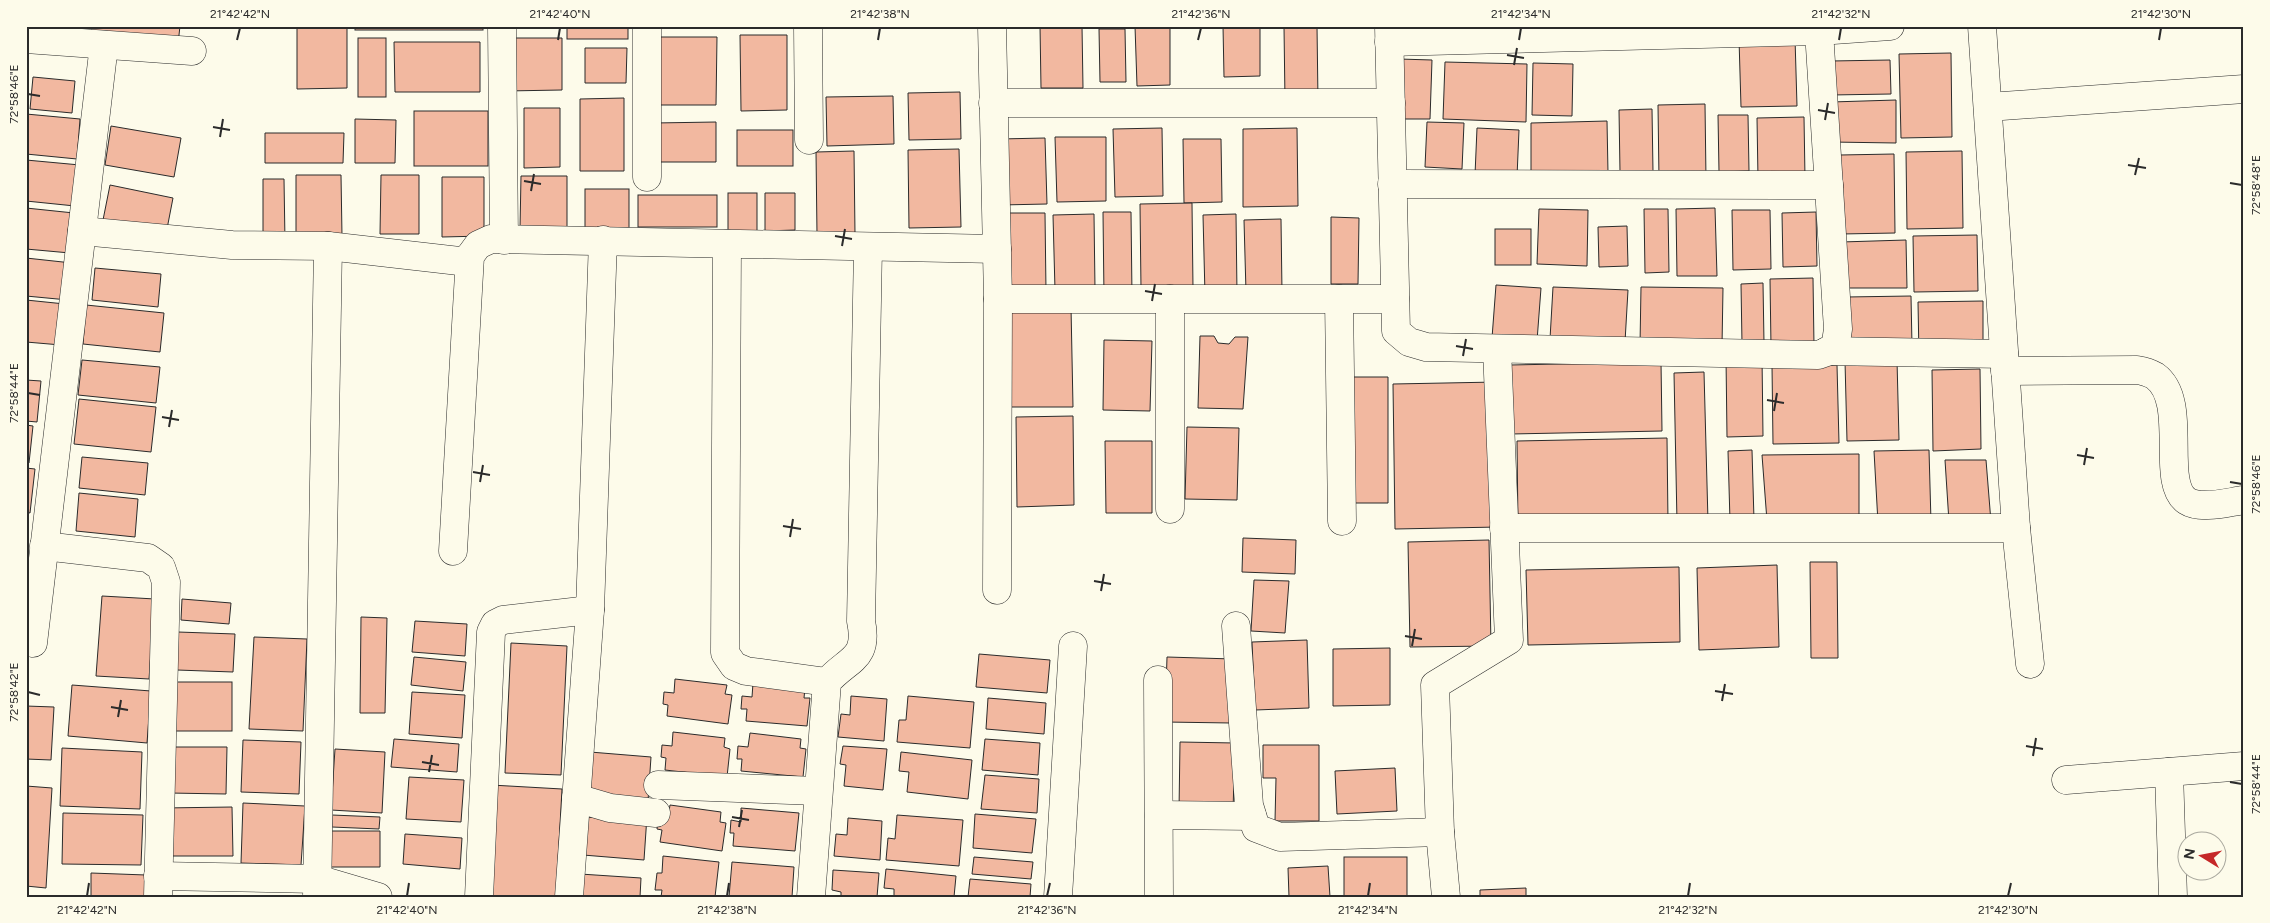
<svg xmlns="http://www.w3.org/2000/svg" width="2270" height="923" font-family="Figtree,sans-serif">
<style>
.building{fill:#f2b8a0;stroke:#2b2b2b}
.lines{fill:none;stroke-linecap:round;stroke-linejoin:round}
.minor-casing{stroke:#2b2b2b;stroke-width:29}
.minor{stroke:#fdfbea;stroke-width:28}
.ticks{fill:none;stroke:#2b2b2b;stroke-width:2}
.neatline{fill:none;stroke:#2b2b2b;stroke-width:2}
.ticks-label{font-size:12px;text-anchor:middle;fill:#2b2b2b}
</style>
<rect width="100%" height="100%" fill="#fdfbea"/>
<g class="building">
<polygon points="92,26 180,26 178,44 91,34"/>
<rect x="355" y="26" width="128" height="4"/>
<rect x="567" y="26" width="61" height="13"/>
<polygon points="1040,26 1082,26 1083,88 1041,88"/>
<polygon points="1135,26 1170,26 1170,85 1137,86"/>
<polygon points="1223,26 1260,26 1260,76 1224,77"/>
<polygon points="1317,26 1318,101 1285,101 1284,27"/>
<polygon points="297,28 347,28 347,88 297,89"/>
<polygon points="1099,29 1125,29 1126,82 1100,82"/>
<polygon points="740,35 787,35 787,110 741,111"/>
<polygon points="652,37 717,37 716,105 652,105"/>
<rect x="358" y="38" width="28" height="59"/>
<polygon points="506,38 562,38 562,90 506,91"/>
<polygon points="1795,38 1797,106 1741,107 1739,39"/>
<polygon points="394,42 480,42 480,92 395,92"/>
<polygon points="585,48 627,48 626,83 585,83"/>
<polygon points="1951,53 1952,137 1901,138 1899,54"/>
<polygon points="1399,59 1432,60 1430,119 1397,119"/>
<polygon points="1890,60 1891,94 1831,95 1831,61"/>
<polygon points="1445,62 1527,64 1526,122 1443,119"/>
<polygon points="1533,63 1573,64 1572,116 1532,115"/>
<polygon points="33,77 75,81 72,113 30,109"/>
<polygon points="960,92 961,139 909,140 908,93"/>
<polygon points="893,96 894,144 827,146 826,97"/>
<polygon points="624,98 624,171 580,171 580,99"/>
<polygon points="1896,100 1896,143 1831,142 1831,102"/>
<polygon points="1705,104 1706,179 1659,180 1658,105"/>
<polygon points="524,108 560,108 560,167 524,168"/>
<polygon points="1652,109 1653,172 1620,172 1619,110"/>
<rect x="414" y="111" width="74" height="55"/>
<polygon points="26,114 80,119 77,159 26,154"/>
<polygon points="1718,115 1748,115 1749,171 1719,172"/>
<polygon points="1804,117 1805,178 1758,179 1757,118"/>
<polygon points="355,119 396,120 395,163 355,163"/>
<polygon points="1607,121 1608,173 1531,175 1531,123"/>
<polygon points="716,122 716,162 654,162 654,123"/>
<polygon points="1427,122 1464,123 1462,169 1425,167"/>
<polygon points="111,126 181,138 174,177 105,165"/>
<polygon points="1162,128 1163,196 1115,197 1113,129"/>
<polygon points="1297,128 1298,206 1243,207 1243,129"/>
<polygon points="1477,128 1519,130 1517,177 1475,175"/>
<rect x="737" y="130" width="56" height="36"/>
<polygon points="265,133 344,133 343,163 265,163"/>
<polygon points="1055,137 1106,137 1106,201 1057,202"/>
<polygon points="1045,138 1047,204 1001,205 1000,139"/>
<polygon points="1183,139 1221,139 1222,202 1184,203"/>
<polygon points="959,149 961,227 909,228 908,150"/>
<polygon points="854,151 855,234 817,235 816,152"/>
<polygon points="1962,151 1963,228 1907,229 1906,152"/>
<polygon points="1894,154 1895,233 1841,234 1840,155"/>
<polygon points="26,160 80,165 75,206 26,201"/>
<polygon points="296,175 341,175 342,236 296,236"/>
<polygon points="381,175 419,175 419,234 380,234"/>
<polygon points="521,176 567,176 567,229 520,229"/>
<polygon points="442,177 484,177 484,236 442,237"/>
<polygon points="263,179 284,179 285,242 263,242"/>
<polygon points="110,185 173,198 166,234 103,220"/>
<rect x="585" y="189" width="44" height="39"/>
<rect x="728" y="193" width="29" height="41"/>
<polygon points="765,193 795,193 795,230 765,231"/>
<rect x="638" y="195" width="79" height="32"/>
<polygon points="1192,203 1193,288 1141,289 1140,204"/>
<polygon points="26,208 74,213 70,253 26,249"/>
<polygon points="1715,208 1717,276 1677,276 1676,209"/>
<polygon points="1539,209 1588,210 1587,266 1537,264"/>
<polygon points="1644,209 1668,209 1669,272 1645,273"/>
<polygon points="1732,210 1770,210 1771,269 1733,270"/>
<polygon points="1103,212 1131,212 1132,296 1104,297"/>
<polygon points="1816,212 1817,266 1783,267 1782,213"/>
<polygon points="1003,213 1045,213 1046,291 1005,292"/>
<polygon points="1094,214 1095,289 1055,290 1053,215"/>
<polygon points="1236,214 1237,294 1205,295 1203,215"/>
<polygon points="1331,217 1359,218 1358,284 1331,284"/>
<polygon points="1281,219 1282,292 1246,292 1244,220"/>
<polygon points="1627,226 1628,266 1599,267 1598,227"/>
<rect x="1495" y="229" width="36" height="36"/>
<polygon points="1977,235 1978,291 1914,292 1913,236"/>
<polygon points="1906,240 1907,288 1842,288 1841,242"/>
<polygon points="26,258 72,263 68,300 26,296"/>
<polygon points="95,268 161,274 158,307 92,300"/>
<polygon points="1813,278 1814,346 1771,347 1770,279"/>
<polygon points="1763,283 1764,343 1742,344 1741,284"/>
<polygon points="1496,285 1541,288 1537,341 1492,338"/>
<polygon points="1553,287 1628,290 1625,342 1550,339"/>
<polygon points="1641,287 1723,288 1722,346 1640,345"/>
<polygon points="1911,296 1912,346 1847,347 1846,297"/>
<polygon points="26,300 65,304 61,345 26,342"/>
<polygon points="1983,301 1983,356 1919,357 1918,302"/>
<polygon points="86,305 164,313 160,352 83,344"/>
<polygon points="1071,307 1073,407 1010,407 1009,308"/>
<polygon points="1200,336 1214,336 1218,343 1229,344 1235,337 1248,337 1243,409 1198,408"/>
<polygon points="1104,340 1152,341 1150,411 1103,410"/>
<polygon points="1762,357 1763,436 1727,437 1726,358"/>
<polygon points="82,360 160,367 156,403 78,395"/>
<polygon points="1897,360 1899,440 1847,441 1845,361"/>
<polygon points="1661,362 1662,431 1511,434 1510,365"/>
<polygon points="1837,365 1839,443 1773,444 1772,366"/>
<polygon points="1980,369 1981,449 1933,451 1932,370"/>
<polygon points="1704,372 1708,521 1677,522 1674,373"/>
<polygon points="1348,377 1388,377 1388,503 1347,503"/>
<polygon points="26,380 41,381 37,422 26,421"/>
<polygon points="1497,382 1499,527 1395,529 1393,384"/>
<polygon points="79,399 156,407 151,452 74,444"/>
<polygon points="1073,416 1074,505 1017,507 1016,417"/>
<polygon points="26,425 33,426 29,463 26,463"/>
<polygon points="1187,427 1239,428 1237,500 1185,499"/>
<polygon points="1667,438 1668,522 1518,525 1517,441"/>
<polygon points="1105,441 1152,441 1152,513 1106,513"/>
<polygon points="1752,450 1754,520 1730,521 1728,451"/>
<polygon points="1929,450 1931,522 1878,523 1874,451"/>
<polygon points="1859,454 1859,519 1767,521 1762,455"/>
<polygon points="82,457 148,463 145,495 79,488"/>
<polygon points="1945,460 1986,460 1991,522 1949,522"/>
<polygon points="26,468 35,469 30,513 26,512"/>
<polygon points="79,493 138,499 135,537 76,531"/>
<polygon points="1243,538 1296,540 1295,574 1242,572"/>
<polygon points="1489,540 1491,646 1410,647 1408,542"/>
<polygon points="1810,562 1837,562 1838,658 1811,658"/>
<polygon points="1777,565 1779,647 1699,650 1697,568"/>
<polygon points="1679,567 1680,642 1528,645 1526,570"/>
<polygon points="1254,580 1289,581 1285,633 1251,631"/>
<polygon points="102,596 155,599 149,679 96,676"/>
<polygon points="182,599 231,603 229,624 181,620"/>
<polygon points="361,617 387,618 385,713 360,713"/>
<polygon points="415,621 467,624 465,656 412,652"/>
<polygon points="178,632 235,634 233,672 177,670"/>
<polygon points="254,637 307,639 303,731 249,729"/>
<polygon points="1307,640 1309,708 1255,710 1252,642"/>
<polygon points="511,643 567,646 561,775 505,773"/>
<polygon points="1390,648 1390,705 1333,706 1333,649"/>
<polygon points="979,654 1050,660 1047,693 976,687"/>
<polygon points="414,657 466,662 463,691 411,685"/>
<polygon points="1167,657 1233,659 1231,723 1165,722"/>
<polygon points="675,679 727,685 725,694 732,695 728,724 667,716 668,705 663,704 664,692 674,693"/>
<rect x="172" y="682" width="60" height="49"/>
<polygon points="753,683 805,688 804,698 810,698 807,726 746,721 747,709 741,709 742,696 752,697"/>
<polygon points="72,685 151,691 147,743 68,736"/>
<polygon points="412,692 465,695 462,738 409,734"/>
<polygon points="851,696 887,699 884,741 838,737 841,714 850,715"/>
<polygon points="908,696 974,702 970,748 897,742 899,720 906,720"/>
<polygon points="988,698 1046,703 1044,734 986,729"/>
<polygon points="26,706 54,707 51,760 26,759"/>
<polygon points="673,732 725,738 724,747 730,749 727,777 665,770 666,758 661,757 662,745 672,746"/>
<polygon points="750,733 801,739 800,748 806,749 803,777 741,771 742,759 737,759 738,746 748,747"/>
<polygon points="394,739 459,744 457,772 391,767"/>
<polygon points="985,739 1040,743 1038,775 982,770"/>
<polygon points="243,740 301,742 299,794 241,792"/>
<polygon points="1180,742 1235,743 1233,812 1179,811"/>
<polygon points="1263,745 1319,745 1319,821 1275,821 1276,778 1263,778"/>
<polygon points="843,746 887,749 883,790 844,786 846,765 840,764"/>
<polygon points="170,747 227,747 226,794 169,793"/>
<polygon points="62,748 142,752 140,809 60,806"/>
<polygon points="335,749 385,752 382,813 331,810"/>
<polygon points="590,752 651,757 644,860 583,855 587,817 600,818 586,794"/>
<polygon points="901,752 972,760 968,799 907,792 909,772 899,771"/>
<polygon points="1395,768 1397,811 1337,814 1335,771"/>
<polygon points="985,775 1039,779 1037,813 981,809"/>
<polygon points="409,777 464,780 461,822 406,819"/>
<polygon points="491,785 562,789 556,897 485,896"/>
<polygon points="26,786 52,788 46,888 26,886"/>
<polygon points="243,803 305,806 301,865 241,863"/>
<polygon points="670,805 721,812 720,822 726,823 722,851 660,842 662,830 657,829 658,817 668,818"/>
<polygon points="232,807 233,856 163,856 163,808"/>
<polygon points="741,808 799,813 795,851 733,846 734,833 730,833 731,820 741,822"/>
<polygon points="63,813 143,815 141,865 62,864"/>
<polygon points="975,814 1036,819 1032,853 973,848"/>
<polygon points="332,815 380,817 379,829 332,827"/>
<polygon points="897,815 963,820 959,866 886,860 888,838 895,839"/>
<polygon points="848,818 882,821 880,860 834,856 836,834 847,835"/>
<polygon points="328,831 380,831 380,867 327,867"/>
<polygon points="405,834 462,838 460,869 403,864"/>
<polygon points="663,856 719,862 715,897 661,897 662,890 655,890 657,873 662,873"/>
<polygon points="974,857 1033,862 1031,879 972,874"/>
<rect x="1344" y="857" width="63" height="40"/>
<polygon points="732,862 794,867 792,897 729,897"/>
<polygon points="1328,866 1330,897 1289,897 1288,868"/>
<polygon points="886,869 956,876 954,897 894,897 894,889 884,888"/>
<polygon points="833,870 879,873 877,897 841,897 841,892 832,890"/>
<polygon points="91,873 146,875 146,897 91,897"/>
<polygon points="580,874 641,878 640,897 578,897"/>
<polygon points="970,879 1031,884 1030,897 968,897"/>
<polygon points="1526,888 1526,897 1480,897 1480,890"/>
</g>
<g class="lines">
<g class="minor-casing">
<g id="minor">
<polyline points="502,26 504,240"/>
<polyline points="808,26 809,140"/>
<polyline points="992,26 998,299 997,590"/>
<polyline points="1389,26 1396,331 1409,342 1426,347 1818,355 1835,349 1838,329 1819,31"/>
<polyline points="1982,26 2016,528 2030,664"/>
<polyline points="26,39 192,51"/>
<polyline points="1389,42 1819,31 1890,26"/>
<polyline points="993,103 1391,103"/>
<polyline points="1988,107 2244,89"/>
<polyline points="647,177 647,26"/>
<polyline points="1392,184 1829,185"/>
<polyline points="82,231 232,245 328,246 468,262 470,256"/>
<polyline points="727,244 725,653 734,666 746,671 827,682"/>
<polyline points="998,299 1395,299"/>
<polyline points="1170,299 1170,509"/>
<polyline points="1339,299 1342,521"/>
<polyline points="1827,351 2004,354"/>
<path d="M2005 371 2137 370C2143 371 2150 373 2155 376 2190 401 2159 483 2187 501 2201 510 2228 502 2244 500"/>
<polyline points="1504,528 2016,528"/>
<polyline points="44,546 148,558 161,567 166,582 158,897"/>
<polyline points="453,551 470,256 478,245 491,239 997,249"/>
<polyline points="1236,626 1249,805 1256,828 1280,837 1440,832"/>
<polyline points="33,643 104,45"/>
<polyline points="1158,680 1159,897"/>
<polyline points="2169,772 2173,897"/>
<polyline points="2066,780 2244,766"/>
<polyline points="658,785 818,791"/>
<polyline points="576,798 610,808 656,813"/>
<polyline points="1159,815 1252,816"/>
<polyline points="158,876 317,879 378,897"/>
<polyline points="317,897 328,246"/>
<polyline points="479,897 491,632 495,624 503,620 590,610"/>
<polyline points="569,897 590,610 603,240"/>
<path d="M811 897 827 682C848 658 869 660 861 621L868 247"/>
<polyline points="1058,897 1073,646"/>
<polyline points="1446,897 1440,832 1435,685 1509,640 1497,349"/>
</g>
</g>
<use href="#minor" class="minor"/>
</g>
<path class="ticks" d="M237 40 240 28M558 40 560 28M878 40 880 28M1198 40 1201 28M1519 40 1521 28M1839 40 1841 28M2159 40 2161 28M1507 55 1524 58M1514 65 1517 48M28 94 40 96M1818 110 1835 113M1825 120 1828 103M213 127 230 130M220 137 223 119M2128 165 2146 168M2135 175 2139 158M524 181 541 184M2230 183 2242 185M531 191 534 174M835 236 852 239M842 246 845 229M1145 291 1162 294M1152 301 1155 284M1456 346 1473 349M1463 356 1466 339M28 393 40 395M1767 400 1784 403M1774 411 1777 393M162 417 179 420M169 427 172 410M2077 455 2094 458M2084 465 2087 448M473 472 490 475M480 482 483 465M2230 482 2242 484M783 526 801 529M790 537 793 519M1094 581 1111 584M1101 591 1104 574M1405 636 1422 639M1412 646 1415 629M1715 691 1733 694M28 692 40 695M1722 701 1725 684M111 707 128 710M118 717 121 700M2026 746 2043 749M2033 756 2036 738M422 762 439 765M429 772 432 755M2230 782 2242 784M732 817 749 820M739 827 742 810M87 896 89 883M407 896 409 883M727 896 729 883M1047 896 1050 883M1368 896 1370 883M1688 896 1690 883M2008 896 2011 883"/>
<rect width="2270" height="923" fill="none" stroke="#fdfbea" stroke-width="55"/>
<g transform="translate(2202 856) rotate(280)"><circle r="24" fill="#fdfbea" stroke="#a9a89e"/>
<path d="M0-4L9 19L0 12L-9 19Z" fill="#c62828"/>
<text y="-8" font-size="14" font-weight="bold" text-anchor="middle" fill="#2b2b2b">N</text>
</g>
<rect x="28" y="28" width="2214" height="868" class="neatline"/>
<g class="ticks-label">
<text x="240" y="18">21°42'42"N</text>
<text x="560" y="18">21°42'40"N</text>
<text x="880" y="18">21°42'38"N</text>
<text x="1201" y="18">21°42'36"N</text>
<text x="1521" y="18">21°42'34"N</text>
<text x="1841" y="18">21°42'32"N</text>
<text x="2161" y="18">21°42'30"N</text>
<text transform="translate(14 94) rotate(-90)" y="4">72°58'46"E</text>
<text transform="translate(2256 185) rotate(-90)" y="4">72°58'48"E</text>
<text transform="translate(14 393) rotate(-90)" y="4">72°58'44"E</text>
<text transform="translate(2256 484) rotate(-90)" y="4">72°58'46"E</text>
<text transform="translate(14 692) rotate(-90)" y="4">72°58'42"E</text>
<text transform="translate(2256 784) rotate(-90)" y="4">72°58'44"E</text>
<text x="87" y="914">21°42'42"N</text>
<text x="407" y="914">21°42'40"N</text>
<text x="727" y="914">21°42'38"N</text>
<text x="1047" y="914">21°42'36"N</text>
<text x="1368" y="914">21°42'34"N</text>
<text x="1688" y="914">21°42'32"N</text>
<text x="2008" y="914">21°42'30"N</text>
</g>
</svg>
